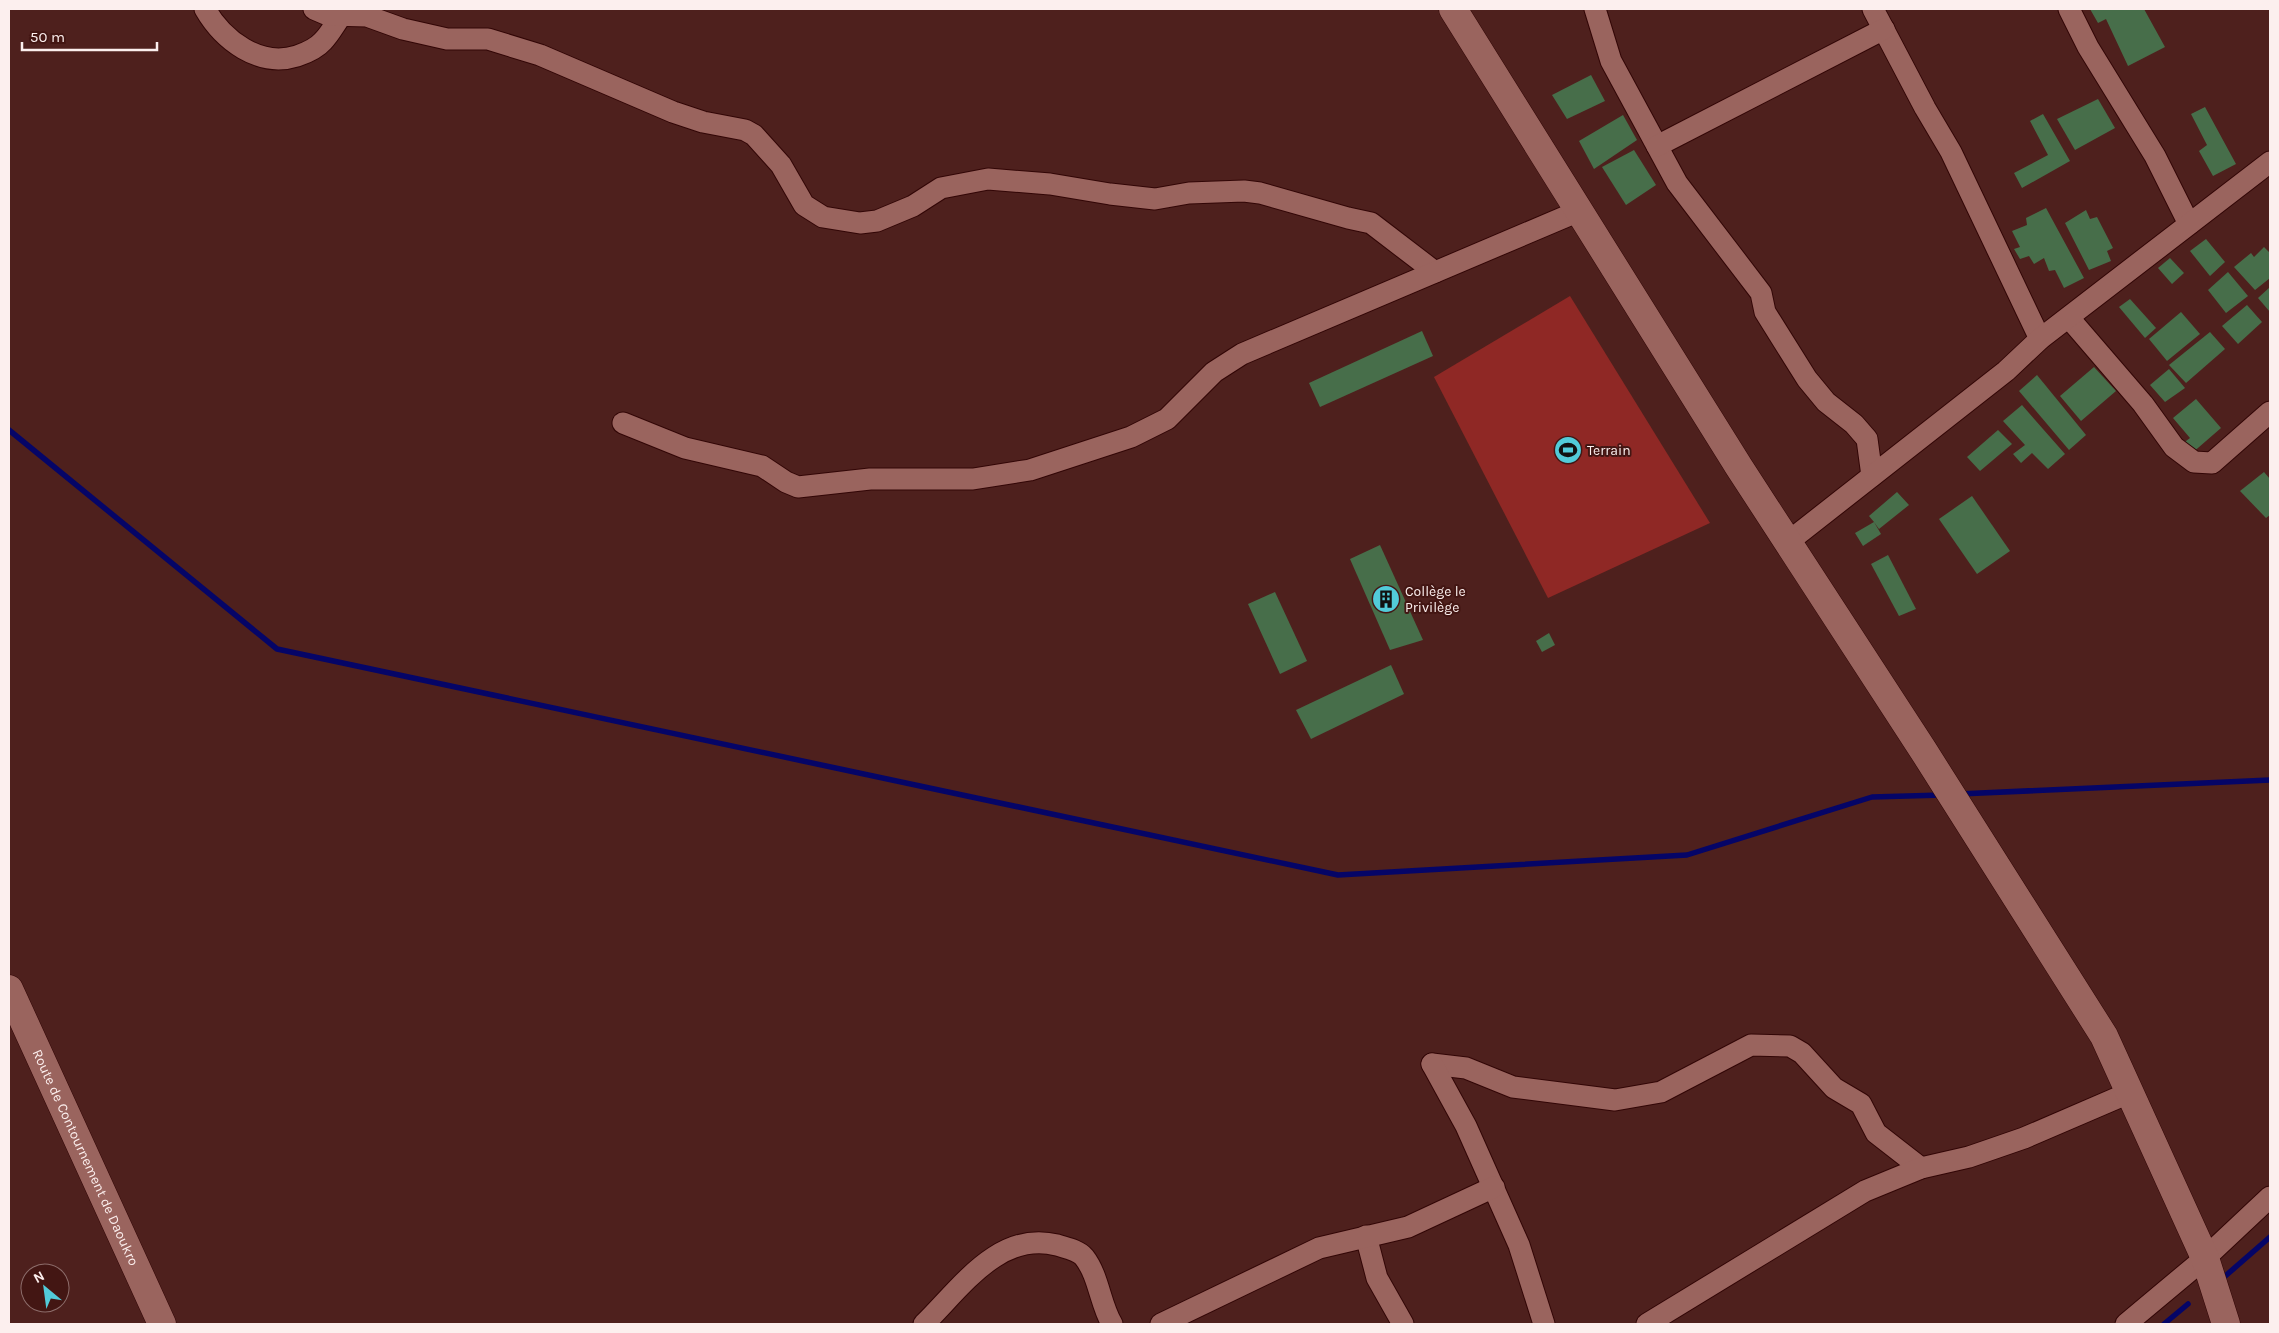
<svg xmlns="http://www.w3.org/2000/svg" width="2279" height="1333" font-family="Karla,sans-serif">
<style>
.green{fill:#8f2825}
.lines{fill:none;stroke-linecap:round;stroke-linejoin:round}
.stream{stroke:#050567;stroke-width:5.5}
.building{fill:#476e4a}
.minor-casing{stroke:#320606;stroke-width:23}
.tertiary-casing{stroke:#320606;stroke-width:29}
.minor{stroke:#9a645e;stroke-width:21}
.tertiary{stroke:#9a645e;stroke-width:28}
.labels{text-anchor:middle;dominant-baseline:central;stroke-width:4;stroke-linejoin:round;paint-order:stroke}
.poi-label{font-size:14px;fill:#fcefee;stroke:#431613;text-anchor:start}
.street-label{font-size:14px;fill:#fcefee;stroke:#431613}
</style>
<rect width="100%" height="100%" fill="#4e201d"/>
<polygon class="green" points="1570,296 1710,523 1548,598 1434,377"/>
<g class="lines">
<g class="stream">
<polyline points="9,430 277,649 1338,875 1687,855 1872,797 1943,795"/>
<polyline points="1959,794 2270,780"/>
<polyline points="2223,1278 2270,1237"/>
<polyline points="2164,1324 2188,1304"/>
</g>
</g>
<g class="building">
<polygon points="2090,9 2144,9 2165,47 2128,66 2106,19 2098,23"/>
<polygon points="1591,75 1605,101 1567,119 1552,95"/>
<polygon points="2098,99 2115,128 2075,150 2057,119"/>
<polygon points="2205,107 2236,164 2213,176 2199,151 2207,145 2191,114"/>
<polygon points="2043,114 2070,161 2022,188 2014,173 2048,155 2030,121"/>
<polygon points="1623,115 1637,140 1594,169 1579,141"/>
<polygon points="1634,150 1656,185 1626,205 1602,167"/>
<polygon points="2046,208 2084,278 2064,288 2055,270 2049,271 2044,258 2034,264 2029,256 2020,259 2014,249 2020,247 2012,231 2027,225 2026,218"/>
<polygon points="2086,210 2090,219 2097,217 2113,248 2107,251 2111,261 2089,270 2065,223"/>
<polygon points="2206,239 2225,262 2210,276 2190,251"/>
<polygon points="2264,247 2270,253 2270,278 2255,290 2234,267 2251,253 2254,257"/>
<polygon points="2170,258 2184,273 2172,284 2158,268"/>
<polygon points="2228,272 2248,296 2226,313 2208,290"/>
<polygon points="2270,287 2270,312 2258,298"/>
<polygon points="2130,299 2156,328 2145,338 2119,307"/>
<polygon points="2247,305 2262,322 2238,344 2222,326"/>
<polygon points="2181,312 2200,334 2167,361 2149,339"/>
<polygon points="1422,331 1433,356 1320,407 1309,383"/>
<polygon points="2210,332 2225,349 2186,383 2169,365"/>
<polygon points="2094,367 2116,391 2081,421 2060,396"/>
<polygon points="2169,369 2185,388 2165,402 2150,385"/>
<polygon points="2037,375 2086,435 2069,450 2019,391"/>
<polygon points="2196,399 2221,428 2191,454 2182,444 2190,438 2173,418"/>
<polygon points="2022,405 2065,454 2048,469 2032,453 2021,463 2013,454 2025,445 2003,421"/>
<polygon points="1998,430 2012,444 1980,471 1967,457"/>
<polygon points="2264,472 2270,479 2270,515 2266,518 2240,491"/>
<polygon points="1897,492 1909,505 1879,529 1874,522 1881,534 1863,546 1855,533 1874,522 1869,516"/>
<polygon points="1972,496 2010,551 1977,574 1939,519"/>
<polygon points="1380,545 1423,640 1390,650 1350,559"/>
<polygon points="1888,555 1916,609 1899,616 1871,564"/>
<polygon points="1275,592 1307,661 1280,674 1248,604"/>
<polygon points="1549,633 1555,645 1542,652 1536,641"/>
<polygon points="1391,665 1404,694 1311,739 1296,710"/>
</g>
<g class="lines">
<g class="minor-casing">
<g id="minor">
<path d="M205 9C223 40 259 68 297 56 306 53 316 49 323 41 330 34 335 24 341 16"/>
<polyline points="314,9 328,15 367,16 403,29 447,39 488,39 540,55 673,112 703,122 745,130 754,135 781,165 804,205 823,217 860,223 877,221 913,206 941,188 988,179 1050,184 1110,194 1155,199 1189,193 1244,191 1260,193 1348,218 1371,223 1435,272"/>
<polyline points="1595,9 1611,61 1677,183 1761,293 1765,312 1807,379 1826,402 1854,424 1867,439 1872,476"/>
<polyline points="1873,9 1925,108 1951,152 2040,339"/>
<polyline points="2069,9 2088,47 2155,156 2189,224"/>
<polyline points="1657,146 1884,29"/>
<polyline points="2069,318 2143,404 2174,447 2194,462 2212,463 2270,412"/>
<polyline points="623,423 685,448 762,466 786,482 798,487 870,479 973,479 1030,470 1131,437 1167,419 1214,372 1242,354 1579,211"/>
<polyline points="1788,542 2006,371 2040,339 2270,162"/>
<polyline points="1432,1064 1466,1068 1513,1087 1615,1100 1661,1092 1751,1045 1790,1046 1802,1053 1834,1088 1861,1104 1876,1133 1921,1168"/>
<polyline points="1432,1064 1466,1126 1519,1245 1544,1324"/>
<polyline points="1366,1236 1377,1278 1403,1324"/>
<path d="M924 1324C960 1289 999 1230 1057 1245 1066 1248 1078 1250 1084 1257 1099 1276 1100 1304 1112 1324"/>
<polyline points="1161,1324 1319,1248 1408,1227 1494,1187"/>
<polyline points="1647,1324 1865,1191 1921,1168 1969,1157 2024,1138 2131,1092"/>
<polyline points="2126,1324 2205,1258 2270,1197"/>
</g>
</g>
<g class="tertiary-casing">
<g id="tertiary">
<polyline points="1453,9 1739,467 1923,750 2104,1036 2205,1258 2226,1324"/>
<path id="s1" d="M9 989 162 1324"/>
</g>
</g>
<use href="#minor" class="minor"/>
<use href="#tertiary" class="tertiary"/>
</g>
<defs>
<g id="stadium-disc" transform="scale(1.4375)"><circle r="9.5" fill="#52cbd9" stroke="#431613"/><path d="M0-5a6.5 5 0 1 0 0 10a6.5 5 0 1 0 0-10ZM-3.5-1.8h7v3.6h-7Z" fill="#111"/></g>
<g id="building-disc" transform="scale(1.4375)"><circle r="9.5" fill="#52cbd9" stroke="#431613"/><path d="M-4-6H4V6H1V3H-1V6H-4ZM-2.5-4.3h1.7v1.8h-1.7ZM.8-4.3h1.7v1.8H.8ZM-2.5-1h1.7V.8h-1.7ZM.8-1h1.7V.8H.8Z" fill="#111"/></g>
</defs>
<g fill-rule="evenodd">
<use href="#stadium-disc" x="1568" y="450"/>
<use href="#building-disc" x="1386" y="599"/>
</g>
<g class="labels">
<g class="poi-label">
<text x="1587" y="450">Terrain</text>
<text x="1405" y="591">Collège le<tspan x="1405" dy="16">Privilège</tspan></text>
</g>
<g class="street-label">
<text stroke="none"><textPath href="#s1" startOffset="185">Route de Contournement de Daoukro</textPath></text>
</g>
</g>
<rect width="2279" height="1333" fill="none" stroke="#fcefee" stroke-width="20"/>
<g transform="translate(45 1288) rotate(331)"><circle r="24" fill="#431613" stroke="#8d6d6b"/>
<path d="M0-4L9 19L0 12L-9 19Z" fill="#52cbd9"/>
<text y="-8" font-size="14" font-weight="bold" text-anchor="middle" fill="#fcefee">N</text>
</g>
<path d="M22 42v8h135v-8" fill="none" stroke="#fcefee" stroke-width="2.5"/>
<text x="30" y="42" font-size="15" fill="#fcefee" stroke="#431613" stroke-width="4" paint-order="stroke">50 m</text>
</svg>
